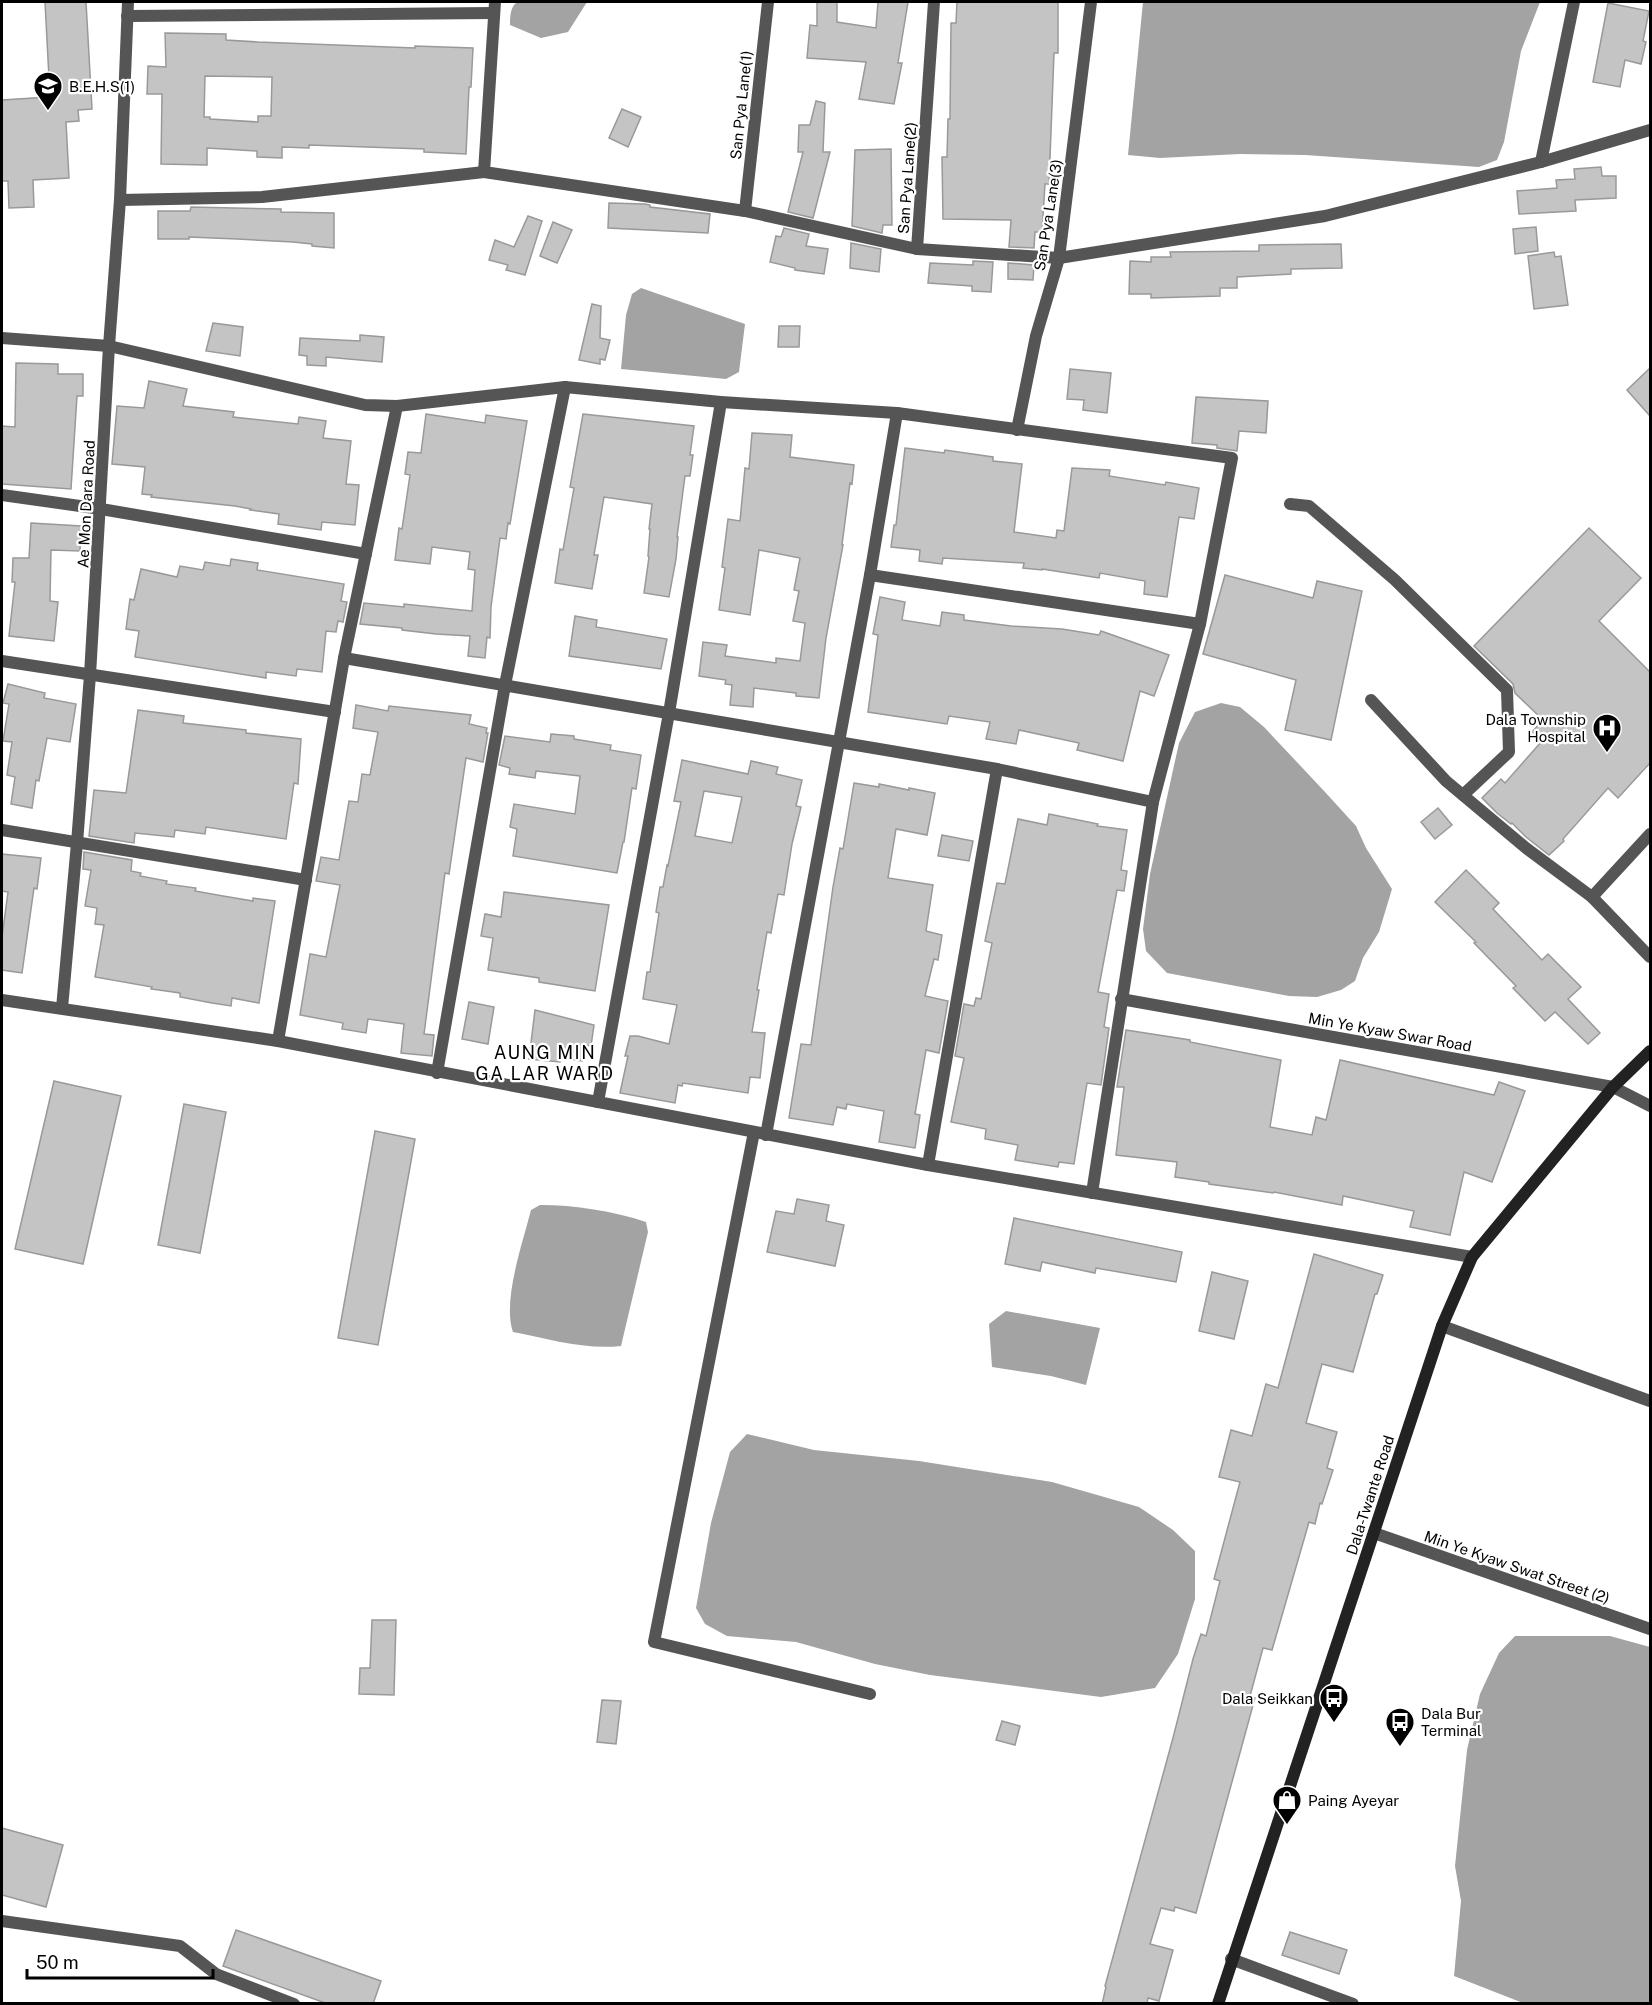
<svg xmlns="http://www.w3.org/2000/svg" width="1652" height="2005" font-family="'Public Sans',sans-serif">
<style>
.water{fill:#a3a3a3}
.building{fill:#c4c4c4;stroke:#999;stroke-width:1.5;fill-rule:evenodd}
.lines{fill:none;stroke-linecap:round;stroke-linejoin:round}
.service{stroke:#555;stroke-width:12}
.minor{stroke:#555;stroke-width:12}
.tertiary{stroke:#555;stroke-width:12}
.secondary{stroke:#222;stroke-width:12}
.labels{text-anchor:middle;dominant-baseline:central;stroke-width:4.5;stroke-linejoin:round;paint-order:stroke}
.poi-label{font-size:15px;fill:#000;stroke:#fff;text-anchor:start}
.street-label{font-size:15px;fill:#000;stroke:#fff}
.quarter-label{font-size:18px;letter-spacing:1.5px;fill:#000;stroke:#fff}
</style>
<rect width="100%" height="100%" fill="#fff"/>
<g class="water">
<path d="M517 2H587L568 32 541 38 510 25C510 16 510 8 517 2Z"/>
<polygon points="1143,2 1540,2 1521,51 1504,142 1497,160 1479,167 1305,155 1240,154 1160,158 1128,155"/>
<polygon points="641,288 745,324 739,372 726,379 621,369 626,315 632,294"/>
<polygon points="1221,703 1240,707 1264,727 1325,792 1356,826 1366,848 1392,889 1379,932 1363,958 1355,981 1341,990 1317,997 1289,996 1167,973 1146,951 1143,929 1150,874 1179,743 1195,712"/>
<path d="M540 1205C575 1205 613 1211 646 1222L648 1232 621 1346C585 1350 549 1339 513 1332 502 1301 523 1242 531 1210Z"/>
<polygon points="1006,1311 1100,1328 1086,1385 1051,1376 992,1367 989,1324"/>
<polygon points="747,1434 814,1450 919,1461 1052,1482 1139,1507 1173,1530 1195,1551 1195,1599 1178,1654 1155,1688 1101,1697 930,1675 875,1664 796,1642 727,1636 705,1624 696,1608 711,1523 730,1452"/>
<polygon points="1515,1636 1610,1636 1650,1647 1650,2003 1523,2003 1454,1976 1461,1901 1455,1866 1467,1750 1480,1694 1499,1653"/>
</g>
<g class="building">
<polygon points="45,2 86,2 92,109 78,110 79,121 66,122 69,178 33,180 34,207 9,208 8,181 2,181 2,100 50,97"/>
<polygon points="817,2 837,2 837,22 876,28 878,2 908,2 898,63 902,63 894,104 859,99 866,62 807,58 810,25 817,26"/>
<polygon points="957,2 1058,2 1058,53 1054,53 1049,184 1045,184 1042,232 1035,232 1034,248 1009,247 1011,220 943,219 942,157 947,157 948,119 950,119 951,23 956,23"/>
<polygon points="1608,3 1649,11 1643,41 1646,42 1641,64 1625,60 1620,87 1593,82"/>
<path d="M165 33 226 34V40L258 42 415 48V46L473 48 471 87H469L466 154 424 152V149L309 145V148L282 147V158L257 157V151L207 148V165L161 164 162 94H147L148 66 166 67ZM205 76 272 77 271 116H258V122L210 119V117H204Z"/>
<polygon points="816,101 825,103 823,152 830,152 813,218 788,212 803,152 798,152 799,125 810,125"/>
<polygon points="622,109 641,117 628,147 609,138"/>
<polygon points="891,149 892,225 883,225 882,233 852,226 855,150"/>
<polygon points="1601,167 1602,176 1616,176 1616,198 1575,200 1576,211 1519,214 1517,191 1557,188 1556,180 1575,179 1574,169"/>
<polygon points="609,203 645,204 650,205 650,207 710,214 708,233 608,228"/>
<polygon points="191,207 281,209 281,212 334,213 334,248 312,246 312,244 293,242 237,239 189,237 189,239 158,239 158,211 190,211"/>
<polygon points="528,216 542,221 525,275 506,270 508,265 489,260 495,240 514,247"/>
<polygon points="553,222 572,230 557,263 540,256"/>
<polygon points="1536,227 1538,251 1515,254 1513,229"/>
<polygon points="784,228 809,234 806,246 828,249 824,274 795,270 795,268 770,262 776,236 781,237"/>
<polygon points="851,243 881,249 879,272 850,268"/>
<polygon points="1341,244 1342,268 1291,269 1291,274 1237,277 1237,288 1220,288 1220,296 1151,298 1151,294 1129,294 1130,261 1151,262 1151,257 1171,257 1170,252 1259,251 1259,245"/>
<polygon points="1554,252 1555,257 1561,256 1568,305 1534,309 1528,256"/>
<polygon points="973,261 993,262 991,292 972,291 972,286 928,283 930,263 973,265"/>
<polygon points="1008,263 1034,265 1033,280 1008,279"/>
<polygon points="592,304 601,306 600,338 610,340 605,360 600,359 600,364 579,360"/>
<polygon points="213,323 243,327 240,356 206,351"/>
<polygon points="779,326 800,326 799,347 778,347"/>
<polygon points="360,335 384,337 382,362 326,357 326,366 307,365 307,356 299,355 300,338 360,341"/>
<polygon points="16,363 58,364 58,374 83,374 83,396 77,396 71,489 2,484 2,426 15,427"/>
<polygon points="1650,368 1650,416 1627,390"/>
<polygon points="1070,369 1111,373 1107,413 1083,410 1084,400 1067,399"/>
<polygon points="149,381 187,389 183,406 234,412 233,417 298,424 299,417 326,421 323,438 351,441 346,484 359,485 355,525 322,522 321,530 278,524 279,514 250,510 251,509 235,506 151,497 152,495 142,494 145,467 112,464 117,406 144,408"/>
<polygon points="1196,397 1268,401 1266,433 1239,431 1237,451 1217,448 1217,445 1192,443"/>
<polygon points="426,414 485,423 486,415 527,421 510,524 508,523 506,539 500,538 491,607 490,638 487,637 485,658 468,656 470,636 436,634 402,630 402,628 360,624 364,603 404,607 404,604 472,611 475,570 468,569 470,552 432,547 430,564 395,560 399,528 402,529 410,475 405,474 408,452 421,453"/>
<polygon points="583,414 694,426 690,455 693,455 690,476 685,476 677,537 678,537 676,559 669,597 644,593 649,557 648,556 650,529 649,529 652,504 604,497 594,555 598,555 592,589 555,583 560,549 563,550 574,488 570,487"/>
<polygon points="752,433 792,435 790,457 854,465 852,484 850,483 842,545 843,545 826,638 819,698 796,696 796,693 754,688 753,707 730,705 732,685 725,684 726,680 699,676 703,642 727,645 725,656 776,663 776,658 800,661 805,623 793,621 799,591 794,590 800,558 759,550 750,615 719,610 725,568 722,567 728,519 740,521 745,468 749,469"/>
<polygon points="905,448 944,453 945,450 993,457 993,461 1022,464 1014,532 1056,538 1057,530 1064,531 1072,468 1110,470 1109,476 1165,485 1166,482 1199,488 1194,519 1179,517 1167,597 1144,594 1145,581 1100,573 1099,578 1042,569 1042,570 1023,568 1024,563 943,558 942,564 919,561 920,550 891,547 894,525 896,525"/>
<polygon points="31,523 81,526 80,551 51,550 50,601 58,602 54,641 9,636 15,582 12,582 13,558 29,558"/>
<polygon points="1589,528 1641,578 1599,621 1650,672 1650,763 1618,798 1608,788 1563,839 1564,841 1549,855 1526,837 1512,823 1511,824 1497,813 1482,798 1501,779 1505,783 1542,741 1532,732 1543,720 1515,693 1513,684 1474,646"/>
<polygon points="231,559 258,563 257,570 344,584 341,601 347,602 343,622 338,621 336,632 326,631 322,672 297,669 296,676 266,672 266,678 135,657 139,631 126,629 130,599 134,600 141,569 177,577 180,566 203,570 205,562 230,566"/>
<polygon points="1225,575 1313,598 1317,581 1362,591 1331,740 1285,730 1296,680 1203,654"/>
<polygon points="880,597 905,602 902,620 940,626 942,612 964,615 964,620 1011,626 1062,629 1099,635 1101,631 1169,655 1154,696 1140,691 1123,761 1077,750 1079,743 1019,730 1016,744 986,739 990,722 949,716 947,724 868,712 878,635 873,634"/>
<polygon points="575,616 597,620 596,627 667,639 661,669 569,656"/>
<polygon points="8,684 45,693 44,698 76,704 70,742 47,738 39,781 36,780 32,808 11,804 15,777 7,775 12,742 3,741 9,704 3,703"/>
<polygon points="356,705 388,711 389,706 471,715 469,724 487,728 486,733 488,733 483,762 466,758 449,874 445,873 424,1034 434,1035 432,1056 401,1053 404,1024 368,1019 366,1033 342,1029 343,1023 300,1015 310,954 326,957 340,885 316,881 321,857 339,860 349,801 358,802 362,774 370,775 378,732 353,728"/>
<polygon points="138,710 184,716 183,723 246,730 246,733 301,739 298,784 294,783 286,839 206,827 205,834 175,830 174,837 135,833 134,843 89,836 94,790 126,793"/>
<polygon points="551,734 574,736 574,739 611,745 610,750 641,755 636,789 632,788 624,842 623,842 617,873 513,856 517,829 510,827 514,804 575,814 580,776 536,771 535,778 509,774 510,768 499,765 505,736 550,742"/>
<path d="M682 760 748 774 751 761 778 767 776 774 802 780 796 806 801 807 792 844 784 895 778 894 771 933 767 932 757 990H759L752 1032 765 1033 760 1078 750 1077 748 1093 683 1083 682 1086 678 1085 675 1103 620 1093 628 1056H625L630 1036H638L669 1044 677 1005 643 999 647 972H650L659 913 656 912 660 887H663L667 865 668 866 681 802 674 801ZM704 791 742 797 732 843 695 836Z"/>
<polygon points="854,783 879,787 879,784 909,790 909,788 935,793 927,835 896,829 888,878 933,885 926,931 942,935 938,960 934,959 925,996 948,1001 939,1053 926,1050 915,1114 920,1115 915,1148 879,1142 884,1111 847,1104 846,1109 837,1107 833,1125 789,1118 801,1044 811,1045 833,887 840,848 843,849"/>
<polygon points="1438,808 1452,825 1435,839 1421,822"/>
<polygon points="1049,814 1098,824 1097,826 1127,830 1121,870 1127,871 1124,891 1117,890 1098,992 1109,994 1104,1027 1109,1028 1101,1085 1087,1083 1074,1164 1059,1162 1058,1167 1015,1160 1018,1145 985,1139 986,1129 951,1122 964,1058 955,1056 964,1004 974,1006 976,998 981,999 992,943 985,941 997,883 1005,884 1018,819 1047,825"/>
<polygon points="942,835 973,841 969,861 938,856"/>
<polygon points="84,852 132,860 131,871 141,873 140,876 167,881 166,884 196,888 195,891 223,896 253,901 253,898 275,901 259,1003 232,998 231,1006 212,1003 180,997 180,993 151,989 152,987 95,977 104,925 95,924 97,908 85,906 91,870 83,869"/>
<polygon points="2,854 41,858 37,889 34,888 22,973 2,970 2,937 8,892 2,891"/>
<polygon points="1466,870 1499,903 1493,909 1542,960 1548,954 1581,987 1568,999 1600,1033 1588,1044 1555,1012 1545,1021 1513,988 1516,986 1474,943 1476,942 1435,902"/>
<polygon points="504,892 609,905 595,991 539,982 539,978 488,970 493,938 481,936 485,914 501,917"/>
<polygon points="469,1002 494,1007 488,1044 462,1039"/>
<polygon points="535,1010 594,1025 591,1046 584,1045 582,1061 560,1058 560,1062 529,1059"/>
<polygon points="1126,1030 1190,1040 1190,1042 1281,1060 1270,1127 1312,1135 1316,1117 1326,1120 1340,1060 1494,1095 1499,1082 1525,1091 1492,1182 1464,1172 1450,1235 1410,1227 1414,1211 1343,1196 1342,1205 1274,1192 1273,1193 1209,1184 1209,1182 1175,1177 1177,1162 1116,1155 1124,1087 1117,1087"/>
<polygon points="54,1081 121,1096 83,1264 15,1249"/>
<polygon points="184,1104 226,1112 200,1253 158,1245"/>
<polygon points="375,1131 415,1139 378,1345 338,1338"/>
<polygon points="797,1199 829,1205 826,1221 844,1225 835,1266 767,1252 776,1211 794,1214"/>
<polygon points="1014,1218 1182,1252 1176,1282 1096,1268 1095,1273 1042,1262 1040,1271 1005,1264"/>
<polygon points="1314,1254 1383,1275 1377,1294 1375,1294 1353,1372 1322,1364 1306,1423 1337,1432 1327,1468 1333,1470 1322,1504 1320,1503 1315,1524 1309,1522 1272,1650 1263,1648 1250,1696 1255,1698 1196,1913 1175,1907 1174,1911 1161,1908 1150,1944 1173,1950 1159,2001 1148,1998 1147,2004 1102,2004 1106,1987 1105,1986 1173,1738 1193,1659 1201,1634 1206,1636 1220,1581 1214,1579 1240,1482 1219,1477 1231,1430 1252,1436 1266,1384 1278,1388"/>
<polygon points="1212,1272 1248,1281 1234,1339 1199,1331"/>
<polygon points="372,1620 396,1620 394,1695 359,1694 360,1668 370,1668"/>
<polygon points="602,1700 621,1701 616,1744 597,1742"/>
<polygon points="1002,1721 1020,1726 1015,1745 996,1740"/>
<polygon points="2,1828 63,1845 46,1907 2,1895"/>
<polygon points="236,1930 381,1981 373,2004 328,2004 223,1966"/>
<polygon points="1290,1932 1347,1950 1339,1974 1282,1955"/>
</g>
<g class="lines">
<g class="service">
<polyline points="1290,504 1309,506 1395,580 1507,690 1509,752 1463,795"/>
<polyline points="1371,700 1446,781 1526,848 1592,897 1650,957"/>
<polyline points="1592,897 1650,834"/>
<polyline points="754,1132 654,1642 870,1694"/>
<polyline points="2,1921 180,1946 216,1974 294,2004"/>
</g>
<g class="minor">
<polyline points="495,2 484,172 745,211 917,249"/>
<polyline points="934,2 917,249 1059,258 1325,216 1541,162 1650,130"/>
<polyline points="127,16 494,13"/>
<polyline points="1541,162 1574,2"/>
<polyline points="120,200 262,197 484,172"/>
<polyline points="745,211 768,2"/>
<polyline points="2,338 109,346 365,405 397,406 565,387 721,402 897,413 1232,458 1200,624 1153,802 1092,1193"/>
<polyline points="1017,430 1036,336 1059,258 1091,2"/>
<polyline points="2,495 101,509 366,554"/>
<polyline points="870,575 1200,624"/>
<polyline points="344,658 997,769 1153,802"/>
<polyline points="2,661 335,712"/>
<polyline points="2,830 306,880"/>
<polyline points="1121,999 1613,1087 1650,1106"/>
<polyline points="2,1000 278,1041 928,1165 1472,1257"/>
<polyline points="62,1008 77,843 90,675 109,346 120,200 128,2"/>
<polyline points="278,1041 344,658 397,406"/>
<polyline points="437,1073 505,685 565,387"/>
<polyline points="598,1102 669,713 721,402"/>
<polyline points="766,1135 870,575 897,413"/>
<polyline points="928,1165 997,769"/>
<polyline points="1442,1326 1650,1401"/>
<polyline points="1374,1533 1650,1629"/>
</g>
<polyline class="tertiary" points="1231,1959 1353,2004"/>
<polyline class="secondary" points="1218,2004 1442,1326 1472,1257 1613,1087 1650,1051"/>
</g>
<defs>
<g id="school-pin" transform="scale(1.5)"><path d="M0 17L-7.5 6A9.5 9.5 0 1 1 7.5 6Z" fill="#000" stroke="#fff"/><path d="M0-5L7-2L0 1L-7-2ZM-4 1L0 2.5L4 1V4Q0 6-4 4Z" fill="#fff"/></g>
<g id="hospital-pin" transform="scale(1.5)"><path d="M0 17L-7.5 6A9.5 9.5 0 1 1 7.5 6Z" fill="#000" stroke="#fff"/><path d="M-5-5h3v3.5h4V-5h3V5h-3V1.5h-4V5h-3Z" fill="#fff"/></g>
<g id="bus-pin" transform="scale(1.5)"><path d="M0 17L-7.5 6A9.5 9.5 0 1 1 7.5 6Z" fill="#000" stroke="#fff"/><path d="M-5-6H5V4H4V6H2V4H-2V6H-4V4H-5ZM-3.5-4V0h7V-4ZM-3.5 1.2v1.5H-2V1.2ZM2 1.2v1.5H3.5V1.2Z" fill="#fff"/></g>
<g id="shop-pin" transform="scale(1.5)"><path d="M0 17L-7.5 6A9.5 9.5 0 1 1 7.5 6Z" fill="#000" stroke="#fff"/><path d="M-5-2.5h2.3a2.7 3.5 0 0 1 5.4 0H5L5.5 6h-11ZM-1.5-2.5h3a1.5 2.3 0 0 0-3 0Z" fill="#fff"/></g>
</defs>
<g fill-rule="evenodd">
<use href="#school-pin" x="48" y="86"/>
<use href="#hospital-pin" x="1607" y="728"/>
<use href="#bus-pin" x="1334" y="1698"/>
<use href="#bus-pin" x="1400" y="1722"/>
<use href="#shop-pin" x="1287" y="1800"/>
</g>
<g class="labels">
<g class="poi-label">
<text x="69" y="86">B.E.H.S(1)</text>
<text x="1586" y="719" text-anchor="end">Dala Township<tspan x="1586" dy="17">Hospital</tspan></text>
<text x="1313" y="1698" text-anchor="end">Dala Seikkan</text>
<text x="1421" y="1713">Dala Bur<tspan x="1421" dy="17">Terminal</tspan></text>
<text x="1308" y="1800">Paing Ayeyar</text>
</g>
<g class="street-label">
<text transform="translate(741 105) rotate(-84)">San Pya Lane(1)</text>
<text transform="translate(907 178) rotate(-86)">San Pya Lane(2)</text>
<text transform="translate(1048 215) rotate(-81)">San Pya Lane(3)</text>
<text transform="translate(86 504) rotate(-87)">Ae Mon Dara Road</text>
<text transform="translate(1390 1032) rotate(10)">Min Ye Kyaw Swar Road</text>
<text transform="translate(1370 1495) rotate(-72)">Dala-Twante Road</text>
<text transform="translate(1517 1567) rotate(19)">Min Ye Kyaw Swat Street (2)</text>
</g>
<g class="quarter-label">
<text x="545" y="1052">AUNG MIN<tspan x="545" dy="21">GA LAR WARD</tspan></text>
</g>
</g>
<rect width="1652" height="2005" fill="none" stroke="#000000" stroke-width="6"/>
<path d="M27 1969v9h186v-9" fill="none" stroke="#000000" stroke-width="3"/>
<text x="36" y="1969" font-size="18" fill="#000000" stroke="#ffffff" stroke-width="4.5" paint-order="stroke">50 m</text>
</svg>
